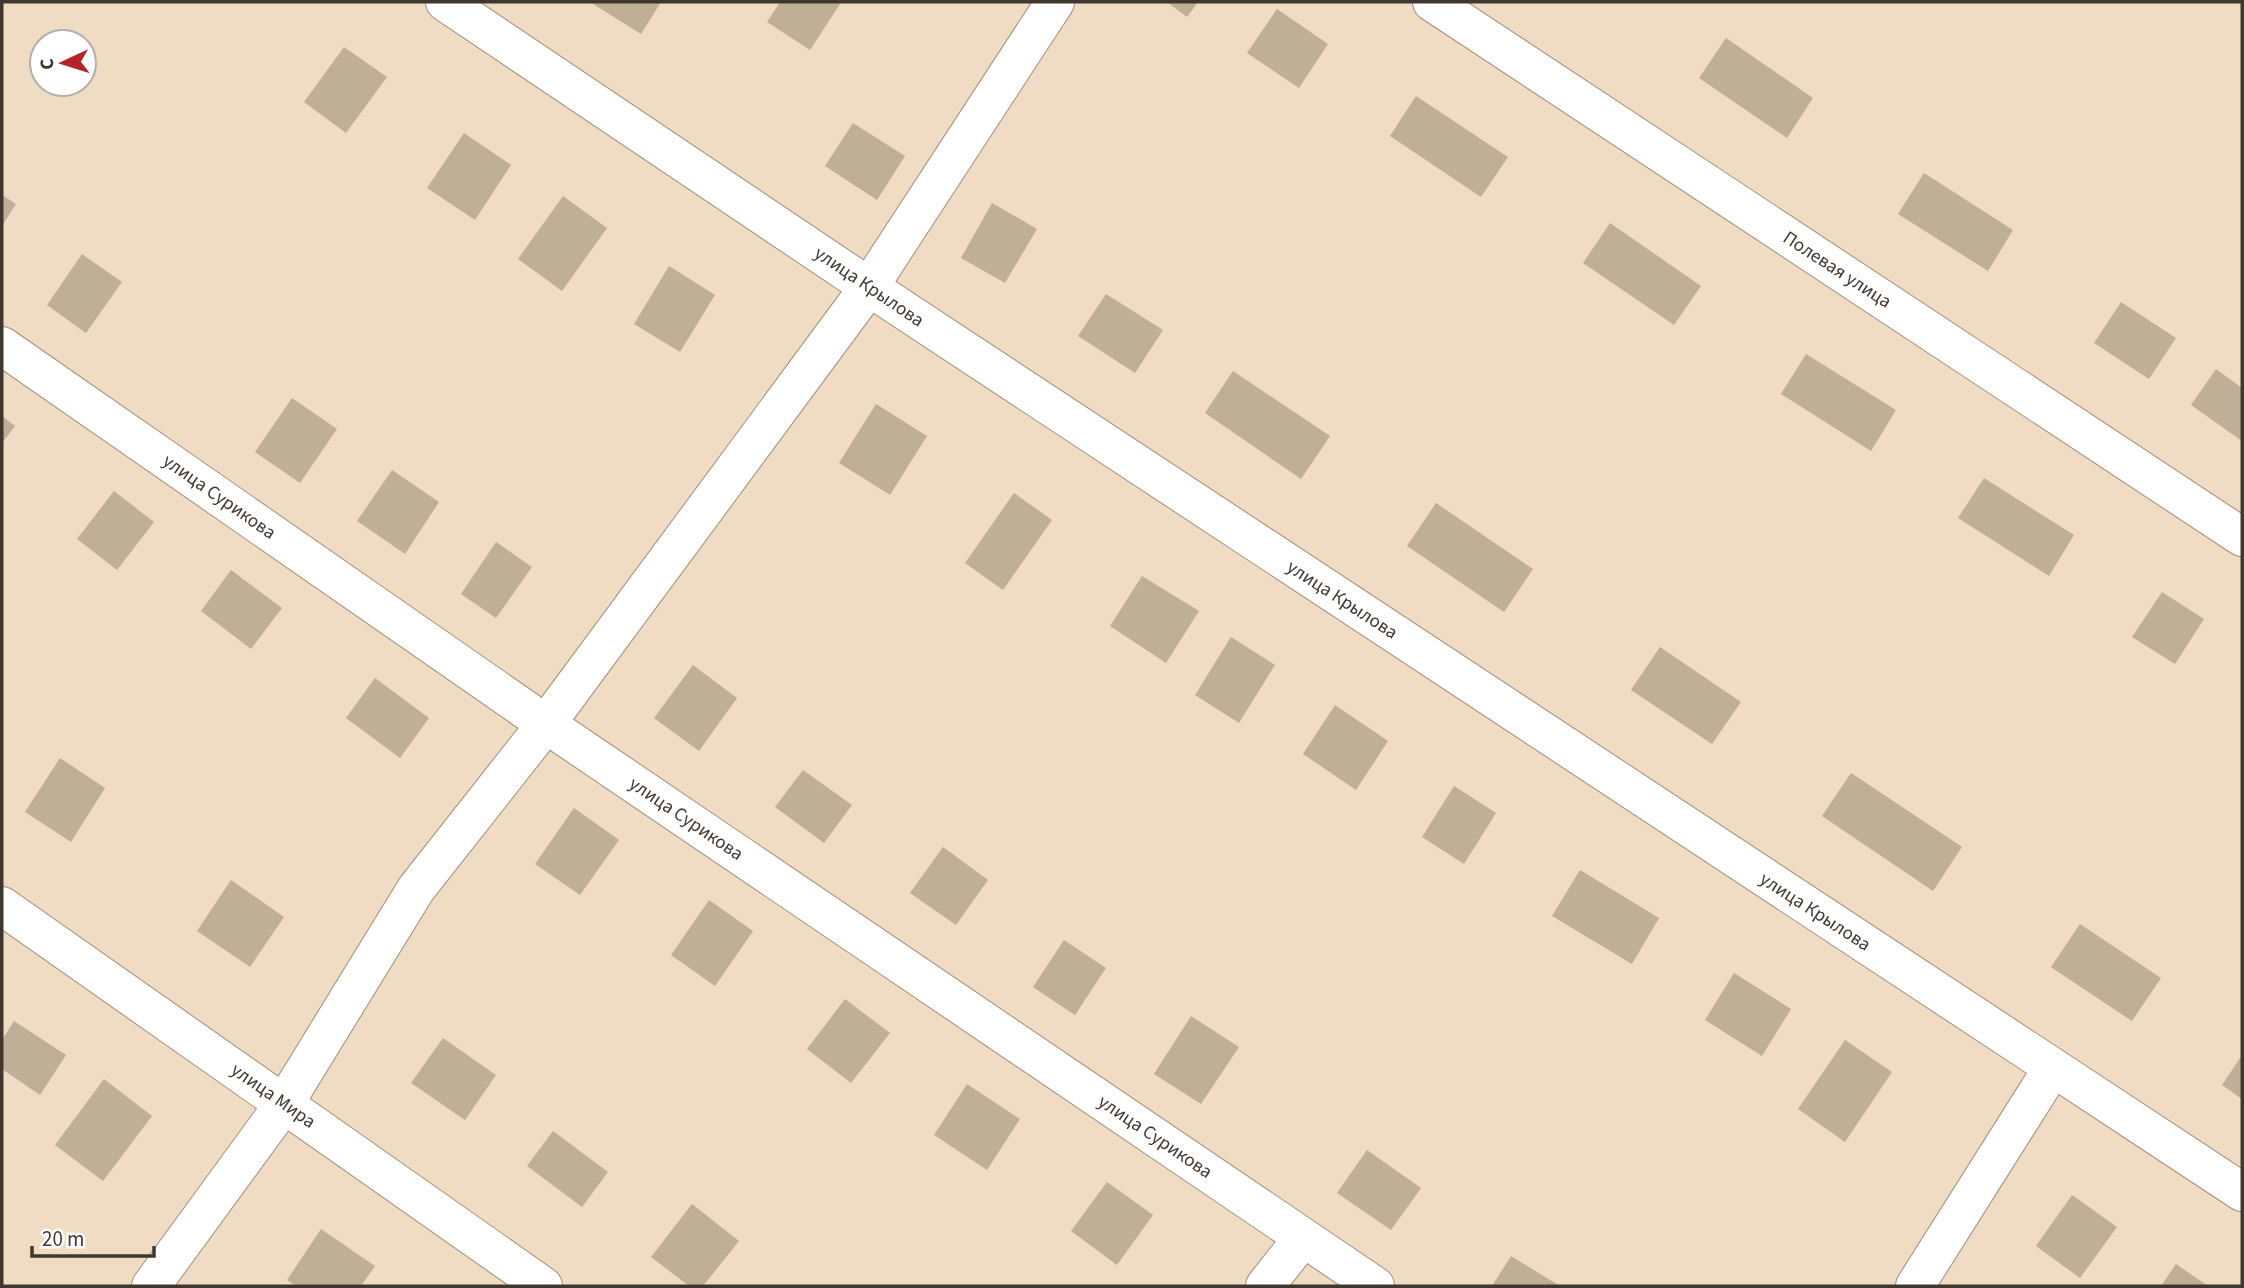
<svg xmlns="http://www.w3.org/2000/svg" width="2244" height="1288" font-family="'Source Sans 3',sans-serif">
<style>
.building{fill:#bfaf96}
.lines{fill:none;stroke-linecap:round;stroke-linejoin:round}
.minor-casing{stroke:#a28f79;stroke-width:40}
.minor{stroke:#fff;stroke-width:38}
.labels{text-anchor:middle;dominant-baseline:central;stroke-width:5;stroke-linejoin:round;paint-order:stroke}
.street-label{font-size:19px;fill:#40382f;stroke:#fff}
</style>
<rect width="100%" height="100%" fill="#f0dbc3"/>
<g class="building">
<polygon points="594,2 661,2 641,34 593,4"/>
<polygon points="780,2 838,2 840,4 810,50 767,22"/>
<polygon points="1167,2 1198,2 1187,17"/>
<polygon points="1277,9 1328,44 1299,88 1247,53"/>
<polygon points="1726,38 1813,98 1787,138 1699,78"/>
<polygon points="344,47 387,77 346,133 304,102"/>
<polygon points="1416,96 1508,157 1481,197 1390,136"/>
<polygon points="853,123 905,156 877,200 825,166"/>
<polygon points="464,133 511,165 475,220 427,188"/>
<polygon points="1924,173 2013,230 1988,271 1898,214"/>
<polygon points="2,195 16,204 2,226"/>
<polygon points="563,196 607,228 562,291 518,259"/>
<polygon points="992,203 1037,229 1005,283 961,258"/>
<polygon points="1610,223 1701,286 1674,325 1583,263"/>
<polygon points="82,254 122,282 86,333 47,305"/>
<polygon points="669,266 715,295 680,352 634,324"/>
<polygon points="1106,294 1163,330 1135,373 1078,336"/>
<polygon points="2121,302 2176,338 2149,379 2094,343"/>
<polygon points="1806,354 1896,410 1871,451 1781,394"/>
<polygon points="2216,369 2242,388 2242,441 2191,405"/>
<polygon points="1233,371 1330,436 1301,479 1205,413"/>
<polygon points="292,398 337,429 300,483 255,452"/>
<polygon points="876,404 927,436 890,495 839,463"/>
<polygon points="2,416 15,426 2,443"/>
<polygon points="392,470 439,502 405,554 357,521"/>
<polygon points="1984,478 2074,535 2049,576 1958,518"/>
<polygon points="114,491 154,522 117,570 77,539"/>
<polygon points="1014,493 1052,520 1003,590 965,563"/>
<polygon points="1436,503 1533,569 1504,612 1407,546"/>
<polygon points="496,542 532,567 496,618 461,594"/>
<polygon points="231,570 282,608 251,649 201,611"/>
<polygon points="1142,576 1199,611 1166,663 1110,626"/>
<polygon points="2162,592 2204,619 2175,664 2132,637"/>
<polygon points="1231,637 1275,665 1239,723 1195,695"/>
<polygon points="1660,647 1741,702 1712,744 1631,690"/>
<polygon points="693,665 737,698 699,751 654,718"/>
<polygon points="375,678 429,718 400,758 346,718"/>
<polygon points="1335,705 1388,741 1356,790 1303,754"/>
<polygon points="60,758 105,788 71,842 25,812"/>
<polygon points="803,770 852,805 824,843 775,807"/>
<polygon points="1851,773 1962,847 1933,891 1822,816"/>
<polygon points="1454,786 1496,813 1464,864 1422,837"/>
<polygon points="574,808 619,840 580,895 535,864"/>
<polygon points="943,847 988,880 956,925 910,893"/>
<polygon points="1580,870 1659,918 1632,964 1552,916"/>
<polygon points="231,880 284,917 250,967 197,931"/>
<polygon points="709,900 753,931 715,986 671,955"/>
<polygon points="2080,924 2161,978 2132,1021 2051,967"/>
<polygon points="1064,940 1106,968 1075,1015 1033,987"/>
<polygon points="1734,973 1791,1009 1762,1056 1705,1020"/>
<polygon points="845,999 890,1033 851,1083 807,1049"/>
<polygon points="1191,1016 1239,1047 1201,1104 1154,1074"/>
<polygon points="14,1021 66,1055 40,1095 2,1069 2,1040"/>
<polygon points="443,1038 496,1075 465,1120 411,1083"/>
<polygon points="1845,1040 1892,1072 1845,1142 1798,1109"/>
<polygon points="2242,1055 2242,1099 2222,1085"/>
<polygon points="104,1079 152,1116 103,1181 55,1145"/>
<polygon points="967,1084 1020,1119 987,1170 934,1135"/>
<polygon points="553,1131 608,1172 582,1207 527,1166"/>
<polygon points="1367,1150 1421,1188 1391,1230 1337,1193"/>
<polygon points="1107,1182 1153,1215 1117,1265 1071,1231"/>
<polygon points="2072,1195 2117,1227 2080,1278 2036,1246"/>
<polygon points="692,1204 739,1241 703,1286 689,1286 651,1257"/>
<polygon points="321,1229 375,1266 361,1286 296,1286 287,1280"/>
<polygon points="1511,1256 1560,1286 1492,1286"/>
<polygon points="2176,1264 2208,1286 2161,1286"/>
</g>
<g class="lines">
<g class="minor-casing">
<g id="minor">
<polyline points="445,2 869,287 2242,1192"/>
<polyline points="1432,2 2242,537"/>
<polyline points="2,346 546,724 1375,1286"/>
<polyline points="2,906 543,1286"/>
<polyline points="151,1286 284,1104 416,889 546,724 869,287 1055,2"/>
<polyline points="1265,1286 1303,1238"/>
<polyline points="1915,1286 2052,1069"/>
</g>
</g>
<use href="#minor" class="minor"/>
</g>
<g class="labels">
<g class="street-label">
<text transform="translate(1837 270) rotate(33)">Полевая улица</text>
<text transform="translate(869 287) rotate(34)">улица Крылова</text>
<text transform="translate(219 497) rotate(35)">улица Сурикова</text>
<text transform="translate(1342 600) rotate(33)">улица Крылова</text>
<text transform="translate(686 819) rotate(34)">улица Сурикова</text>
<text transform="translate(1815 912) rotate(33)">улица Крылова</text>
<text transform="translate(273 1096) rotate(35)">улица Мира</text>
<text transform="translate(1155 1137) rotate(34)">улица Сурикова</text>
</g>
</g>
<rect width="2244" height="1288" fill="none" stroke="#40382f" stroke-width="7"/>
<g transform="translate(63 63) rotate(266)"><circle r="33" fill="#ffffff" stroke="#b3afac" stroke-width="2"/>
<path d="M0-5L12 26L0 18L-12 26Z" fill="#b42428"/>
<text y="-10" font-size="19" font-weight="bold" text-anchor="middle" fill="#40382f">С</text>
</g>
<path d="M32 1246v10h122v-10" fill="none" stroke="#40382f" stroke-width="3.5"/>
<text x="42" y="1246" font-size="21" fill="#40382f" stroke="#ffffff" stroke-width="5" paint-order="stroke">20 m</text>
</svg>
